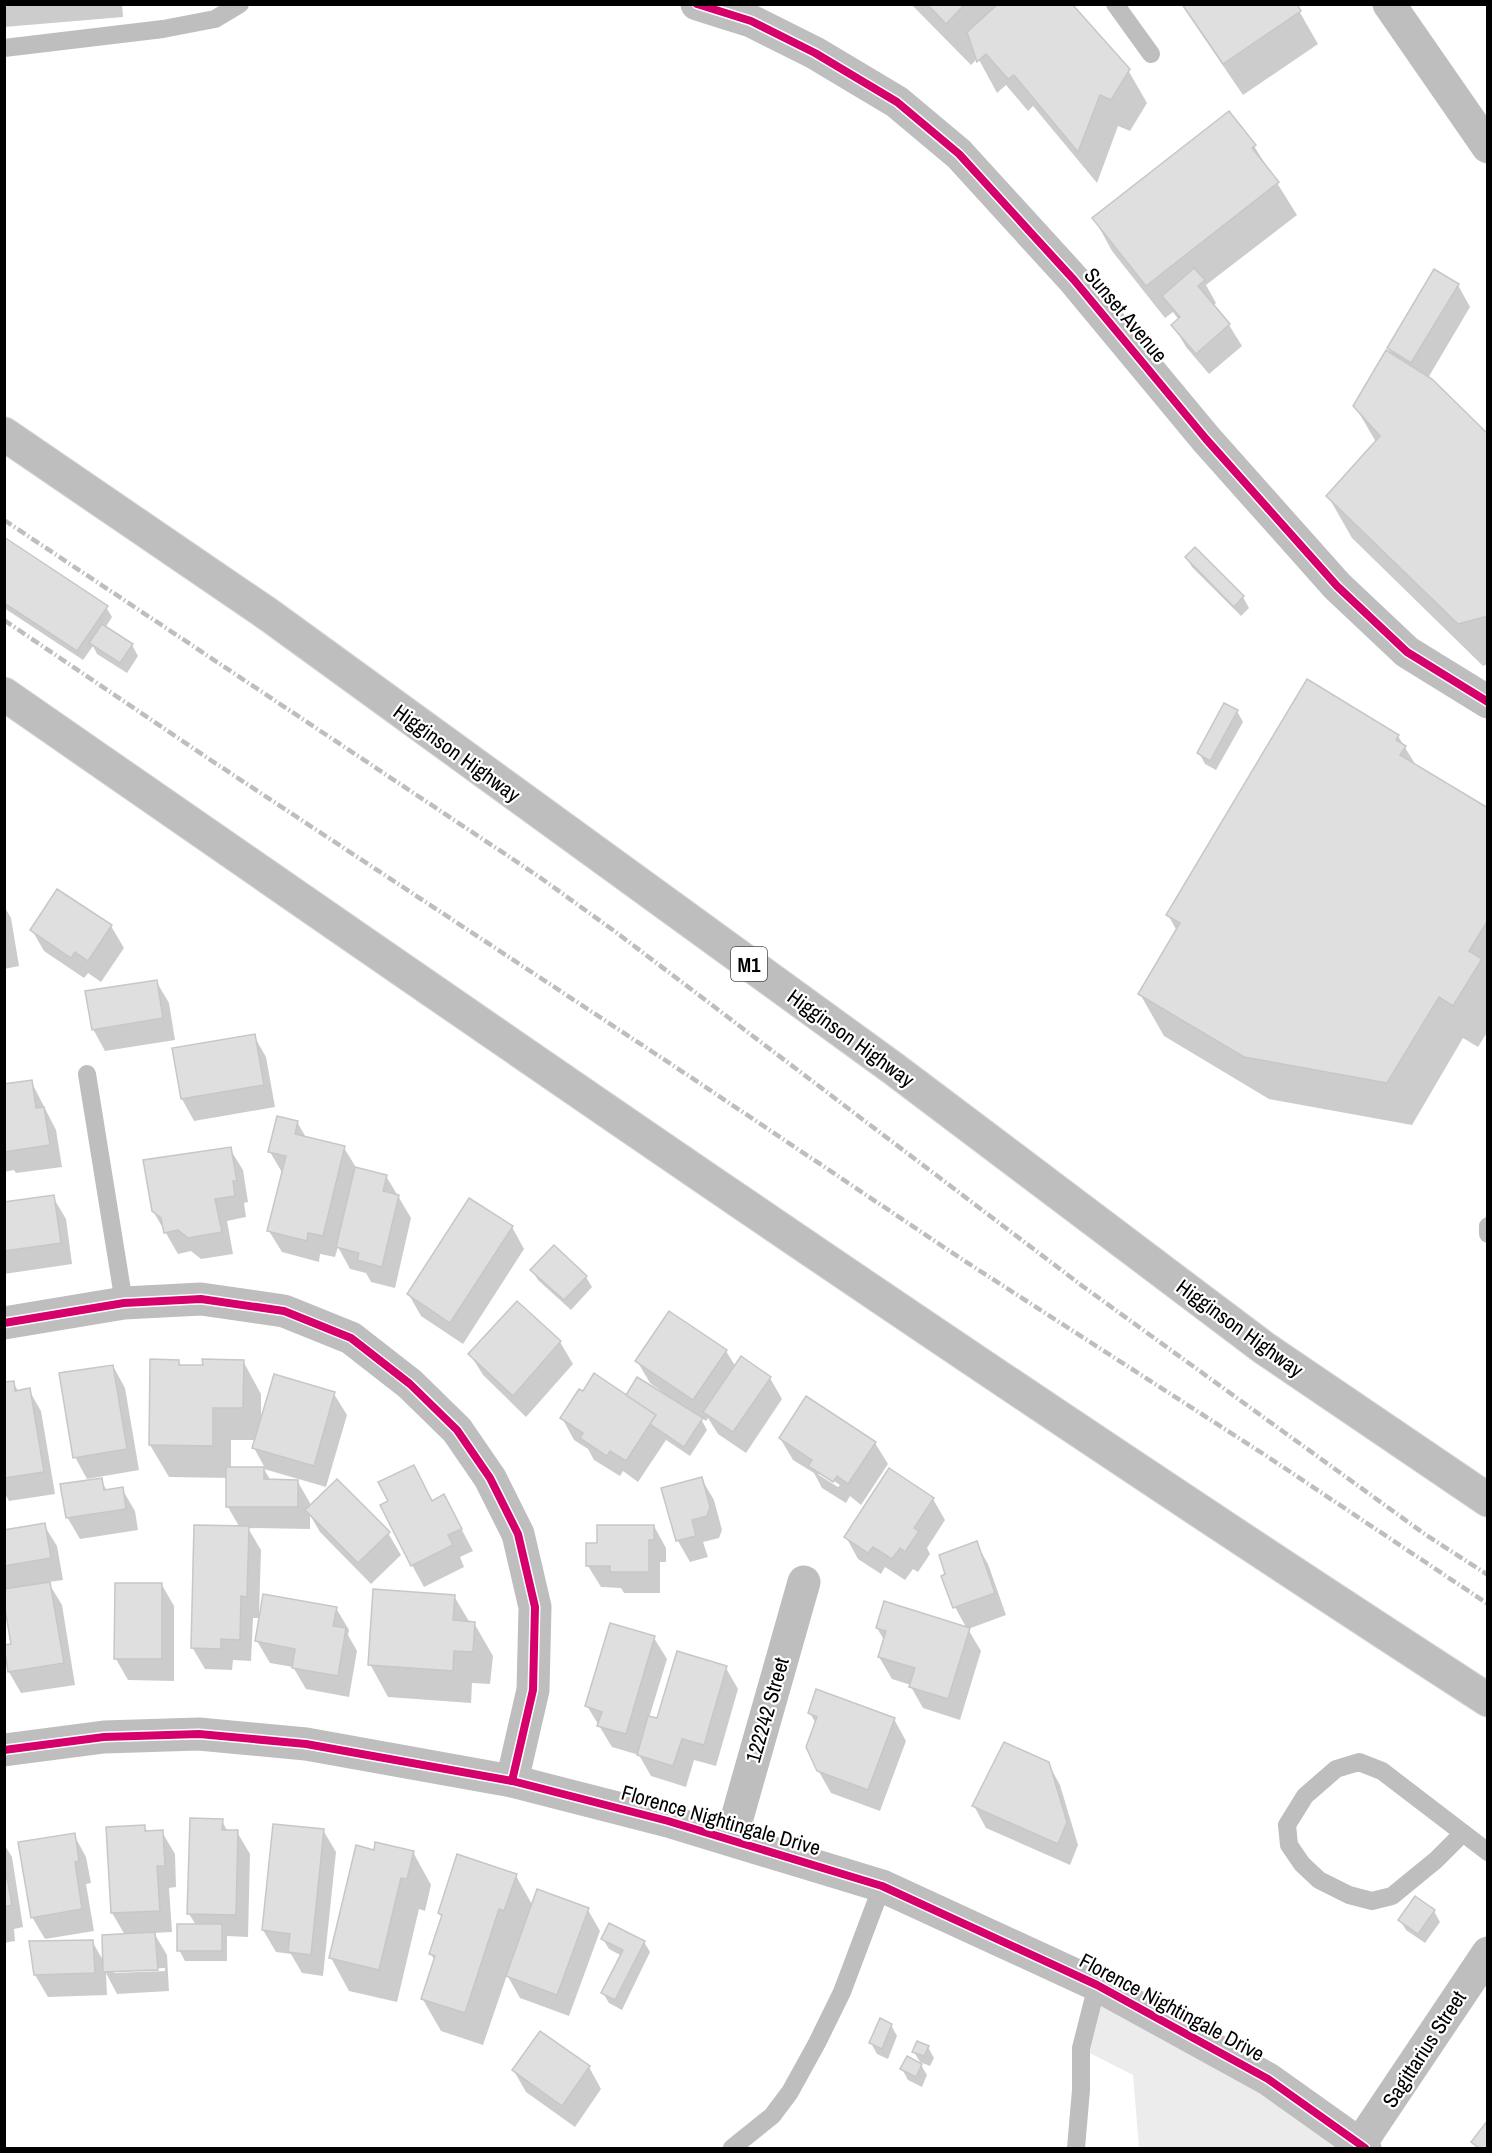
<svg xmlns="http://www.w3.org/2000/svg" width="1492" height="2153" font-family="'Archivo Narrow',sans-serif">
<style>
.green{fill:#ececec}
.shadow{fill:#0003;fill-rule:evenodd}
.building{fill:#dfdfdf;stroke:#c7c7c7;stroke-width:1.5}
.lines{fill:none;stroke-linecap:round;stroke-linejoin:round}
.trunk-casing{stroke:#dbdbdb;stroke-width:35}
.service{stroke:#bebebe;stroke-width:18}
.minor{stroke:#bebebe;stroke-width:33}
.tertiary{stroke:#bebebe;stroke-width:33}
.trunk{stroke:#bebebe;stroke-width:33}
.rail{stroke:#bebebe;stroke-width:4.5;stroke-dasharray:9 3 1.5 3;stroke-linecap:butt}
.cycleway-casing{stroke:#fff;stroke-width:11}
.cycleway{stroke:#d6006c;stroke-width:8}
.labels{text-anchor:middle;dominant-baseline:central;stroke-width:4.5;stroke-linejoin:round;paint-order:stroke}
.shield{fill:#fff;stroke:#4c4c4c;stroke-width:1.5}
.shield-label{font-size:20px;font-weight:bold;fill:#000}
.street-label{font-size:21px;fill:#000;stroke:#fff}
</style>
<rect width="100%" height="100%" fill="#fff"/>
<polygon class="green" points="1097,1984 1363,2148 1139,2148 1133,2075 1082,2049"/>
<g class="shadow">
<polygon points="4,4 122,4 123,17 4,27"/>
<polygon points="911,4 1070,4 1128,70 1147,103 1130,131 1118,126 1097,183 1033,106 1028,111 1006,85 997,93 978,58 971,65"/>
<polygon points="1181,4 1295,4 1318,44 1243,95"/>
<polygon points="1254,146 1297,215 1206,285 1216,303 1213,306 1229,325 1242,346 1209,374 1186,347 1173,325 1179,320 1173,312 1165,318 1112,251 1094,218"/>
<polygon points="1458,285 1470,307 1428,378 1488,436 1488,664 1483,666 1352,538 1328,496 1376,442 1355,406 1393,356 1388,348"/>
<polygon points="4,539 106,607 112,617 105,628 132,645 138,656 127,673 97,654 93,646 83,660 4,608"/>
<polygon points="1195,549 1243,597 1249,608 1241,616 1192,567 1186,557"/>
<polygon points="1237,711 1243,722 1216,770 1205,764 1199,753"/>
<polygon points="1398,736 1417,767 1488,809 1488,1031 1478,1047 1463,1038 1412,1125 1269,1099 1164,1036 1140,994 1177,931 1168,915"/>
<polygon points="4,906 11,918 19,966 4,969"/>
<polygon points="111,926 124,948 101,982 88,973 84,978 44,951 32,930"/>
<polygon points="156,981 169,1003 175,1040 105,1051 93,1029"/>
<polygon points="254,1036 266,1057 275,1107 194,1121 182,1099 173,1050"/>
<polygon points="31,1081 56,1130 62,1167 16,1173 14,1170 4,1172 4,1085"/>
<polygon points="297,1122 307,1139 344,1148 357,1169 386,1176 398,1196 411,1218 395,1288 371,1282 366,1273 350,1269 338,1247 335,1257 320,1254 319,1262 282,1252 269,1231 283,1174 270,1152"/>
<polygon points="230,1149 243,1170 248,1202 244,1203 246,1217 227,1221 233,1254 201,1259 191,1251 178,1254 153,1211"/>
<polygon points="53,1197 66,1219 72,1264 4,1274 4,1204"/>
<polygon points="512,1227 524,1249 463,1344 421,1316 409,1295"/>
<polygon points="532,1270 586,1277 592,1287 571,1310 538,1280"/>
<polygon points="517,1303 560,1342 573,1364 526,1417 483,1375 470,1354"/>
<polygon points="726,1351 736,1367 770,1378 782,1399 746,1453 718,1434 708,1418 706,1421 700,1417 707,1430 690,1456 666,1440 638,1482 623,1471 620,1476 594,1460 588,1449 574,1440 562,1418 660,1393 661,1391 650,1383 637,1361"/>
<path d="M178 1361 181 1366 204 1367 243 1361 261 1394V1421L334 1394 347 1415 326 1487 264 1469 271 1481 298 1482 310 1503V1508L388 1533 401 1555 371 1584 320 1532 310 1515V1529L248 1528 261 1550 259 1615 336 1608 349 1630 348 1635 357 1651 349 1697 306 1689 293 1667 270 1663 257 1641 261 1618H253L251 1661 233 1660 232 1670 205 1669 192 1647 240 1528 228 1507V1478L169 1477 150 1445ZM231 1440H256L254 1448 265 1468H231Z"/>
<polygon points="113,1366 125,1388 139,1470 87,1479 75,1457"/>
<polygon points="13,1382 18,1391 29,1390 41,1411 55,1494 9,1501 4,1492 4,1384"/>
<path d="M780 1438 875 1443 888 1464 861 1505 850 1496 846 1503 822 1488 814 1473 793 1460ZM817 1470 840 1485 838 1487 819 1475Z"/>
<polygon points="414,1467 433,1502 444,1496 473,1551 460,1557 464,1567 424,1587 412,1565 390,1502"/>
<polygon points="701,1478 714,1500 722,1530 719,1538 703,1542 708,1557 690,1562 678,1541 663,1489"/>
<polygon points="101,1480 107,1491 122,1489 135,1511 138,1530 80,1539 67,1517"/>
<polygon points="933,1499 945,1520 927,1548 930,1554 918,1572 913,1569 905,1580 885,1567 881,1574 858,1559 846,1537"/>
<polygon points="44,1525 57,1546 63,1580 48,1582 62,1605 75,1685 21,1693 9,1672 13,1645 4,1594 4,1532"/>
<polygon points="654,1526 666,1548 666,1562 660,1562 660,1593 624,1593 621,1588 601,1587 588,1566 599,1544"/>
<polygon points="976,1543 988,1564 1006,1615 968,1629 981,1651 960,1720 923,1708 911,1687 911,1685 892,1679 879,1657 884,1640 877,1628 967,1629 955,1607"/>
<polygon points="162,1585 174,1606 174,1681 128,1680 116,1659"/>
<polygon points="454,1596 470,1623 474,1623 493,1656 490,1684 472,1683 471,1703 388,1697 370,1664"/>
<polygon points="654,1638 667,1659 649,1718 658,1720 726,1668 738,1689 716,1766 694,1760 686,1787 651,1776 639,1755 612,1747 587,1706"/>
<polygon points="810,1713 894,1719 906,1741 880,1811 831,1793 818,1770 816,1724"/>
<polygon points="1048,1763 1060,1785 1078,1845 1070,1865 986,1828 974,1806"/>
<polygon points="222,1821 228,1832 237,1832 250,1854 248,1937 227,1936 227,1961 185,1961 179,1950 196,1925 189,1914"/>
<path d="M144 1827 148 1832H162L175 1854 176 1887 169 1888 172 1932 154 1933 167 1955 169 1991 117 1994 106 1973 107 1995 48 1997 35 1975 92 1941 104 1962 125 1935 112 1913ZM165 1968V1971L114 1973V1970Z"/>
<polygon points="323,1830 336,1852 323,1976 302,1973 291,1954 276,1952 263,1930"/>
<polygon points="74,1835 86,1857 91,1883 86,1884 94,1931 45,1939 32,1917"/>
<polygon points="4,1844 12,1857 23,1927 14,1929 15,1941 4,1943"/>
<polygon points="375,1851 413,1852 431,1885 425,1911 419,1909 397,2002 349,1991 331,1958"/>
<polygon points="516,1876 533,1906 588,1910 600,1931 569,2016 520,1998 507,1975 483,2045 441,2031 422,1998 435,1961 431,1954 443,1919 439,1913"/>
<polygon points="1434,1911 1440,1922 1425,1943 1406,1930 1400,1920"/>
<polygon points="603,1939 644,1942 650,1952 622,2010 609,2003 603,1993 622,1956 609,1949"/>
<polygon points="891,2025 897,2036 888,2059 877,2054 871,2043"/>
<polygon points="928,2047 934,2058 930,2066 920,2062 914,2052"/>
<polygon points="921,2065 927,2075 922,2087 908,2080 902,2069"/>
<polygon points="589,2067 601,2089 575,2127 526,2092 514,2071"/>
</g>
<g class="building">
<polygon points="927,4 965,4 946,24"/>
<polygon points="998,4 1072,4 1130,69 1111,100 1100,95 1078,152 1014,75 1008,79 986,54 977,62 967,32"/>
<polygon points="1182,4 1297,4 1301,11 1223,64"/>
<polygon points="1229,111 1256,145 1252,148 1279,182 1146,286 1092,218"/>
<polygon points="1194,268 1205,280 1198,286 1230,324 1196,354 1171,325 1180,317 1162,296"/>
<polygon points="1434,269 1459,284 1411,363 1387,348"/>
<polygon points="1386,350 1432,379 1488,434 1488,616 1458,624 1326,496 1380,436 1353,406"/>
<polygon points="4,537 108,606 77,651 4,603"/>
<polygon points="1195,547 1244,596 1234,607 1185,557"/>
<polygon points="102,624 133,644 120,663 89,643"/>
<polygon points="1307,679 1399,735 1396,740 1406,746 1400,755 1488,808 1488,920 1469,951 1482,959 1453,1006 1439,997 1387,1083 1244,1057 1138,994 1180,923 1166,915"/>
<polygon points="1224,703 1238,710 1210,761 1197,753"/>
<polygon points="57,889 112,925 88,961 75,952 71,958 30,930"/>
<polygon points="157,980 163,1018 92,1030 85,991"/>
<polygon points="255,1034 264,1085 181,1099 172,1048"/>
<polygon points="32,1080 36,1108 44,1107 50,1145 4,1152 4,1084"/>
<polygon points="277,1116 298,1121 295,1134 345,1146 323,1236 308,1233 307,1241 267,1231 286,1156 268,1152"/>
<polygon points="231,1147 237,1181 233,1181 235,1196 215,1199 222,1232 188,1238 178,1230 164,1233 161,1218 152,1211 143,1160"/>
<polygon points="355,1167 387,1175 383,1191 399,1195 382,1267 357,1260 359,1253 336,1247"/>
<polygon points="54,1195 61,1243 4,1251 4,1202"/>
<polygon points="469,1198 513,1226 450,1323 407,1294"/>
<polygon points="554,1245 587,1276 564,1300 530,1270"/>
<polygon points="517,1301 561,1341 513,1396 468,1354"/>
<polygon points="669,1311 727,1350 693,1400 635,1361"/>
<polygon points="741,1356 771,1377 733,1432 703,1412"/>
<polygon points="150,1359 179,1360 179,1365 203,1365 202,1359 244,1360 243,1408 213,1408 213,1446 149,1445"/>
<polygon points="113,1365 127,1449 73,1458 59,1373"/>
<polygon points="594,1373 656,1415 626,1461 610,1451 607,1456 580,1438 583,1433 560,1418 579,1389 583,1391"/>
<polygon points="274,1374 335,1392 314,1466 252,1448"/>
<polygon points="637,1377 703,1418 684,1447 650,1424 656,1415 626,1395"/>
<polygon points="14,1381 15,1391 30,1388 44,1472 4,1478 4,1382"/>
<polygon points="806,1396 876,1442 848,1484 837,1476 833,1482 808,1466 812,1460 779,1438"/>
<polygon points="414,1465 432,1501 444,1494 462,1529 448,1535 453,1545 411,1566 380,1505 388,1501 378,1482"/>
<polygon points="226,1467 264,1467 264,1479 298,1480 298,1507 226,1507"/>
<polygon points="889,1468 934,1498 914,1528 919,1531 905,1552 900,1548 892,1559 873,1547 868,1553 844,1537"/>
<polygon points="702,1477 710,1507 707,1516 692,1520 696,1536 676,1541 661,1488"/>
<polygon points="102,1478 104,1490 123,1487 126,1509 66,1518 60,1484"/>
<polygon points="337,1479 390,1532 358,1563 305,1510"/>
<polygon points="45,1523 51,1558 4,1566 4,1530"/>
<polygon points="194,1525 249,1526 247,1597 241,1596 240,1640 221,1639 221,1649 191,1648"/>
<polygon points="597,1525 654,1525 654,1540 649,1540 649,1572 610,1572 610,1566 586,1566 586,1543 597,1543"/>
<polygon points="977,1541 995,1593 953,1608 941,1576 945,1574 939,1555"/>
<polygon points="50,1582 64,1663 8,1672 4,1645 11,1644 4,1603 4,1589"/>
<polygon points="115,1583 162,1583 162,1659 114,1659"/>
<polygon points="373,1589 455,1595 453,1620 475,1622 473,1652 454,1651 453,1671 368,1665"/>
<polygon points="263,1594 337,1607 333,1626 346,1628 338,1676 292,1668 295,1649 255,1641"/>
<polygon points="884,1601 970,1628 948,1699 909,1687 915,1668 878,1657 886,1631 876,1628"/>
<polygon points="610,1623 655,1636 626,1734 597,1726 602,1712 585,1706"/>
<polygon points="677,1651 727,1666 704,1745 682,1739 673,1766 637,1755 648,1716 657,1718"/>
<polygon points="816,1689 895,1718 868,1790 817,1771 806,1747 817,1717 808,1713"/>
<polygon points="1004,1742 1049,1762 1067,1822 1058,1844 972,1806"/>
<polygon points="190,1818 223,1819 222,1830 238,1830 236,1915 187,1914"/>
<polygon points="273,1824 324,1829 311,1955 288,1952 290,1934 262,1930"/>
<polygon points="145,1825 145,1831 163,1830 165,1866 157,1866 160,1911 111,1913 106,1827"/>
<polygon points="75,1833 79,1861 75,1862 82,1909 31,1918 18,1842"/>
<polygon points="375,1842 414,1851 407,1879 401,1878 379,1970 329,1958 356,1845 374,1850"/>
<polygon points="457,1854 517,1874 504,1911 499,1909 465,2013 421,1999 435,1956 429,1954 442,1915 438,1913"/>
<polygon points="4,1861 12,1905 4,1907"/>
<polygon points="537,1889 589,1908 557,1995 506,1976"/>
<polygon points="1415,1896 1435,1910 1418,1934 1398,1920"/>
<polygon points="609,1923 645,1941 615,2000 601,1993 623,1950 601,1939"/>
<rect x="177" y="1924" width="45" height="27"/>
<polygon points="155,1932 158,1970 103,1972 102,1935"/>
<polygon points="93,1940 95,1973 34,1975 29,1941"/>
<polygon points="880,2018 892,2024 882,2049 869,2043"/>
<polygon points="540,2031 590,2066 562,2106 512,2070"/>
<polygon points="917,2041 929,2046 924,2056 912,2052"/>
<polygon points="907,2056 922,2064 916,2077 900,2069"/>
<polygon points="1488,2120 1488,2148 1479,2148 1471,2142"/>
</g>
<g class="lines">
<g class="trunk-casing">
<g id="trunk">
<polyline points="4,434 269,615 894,1069 1264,1348 1488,1500"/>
<path d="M4 694C495 1035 986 1375 1488 1700"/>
</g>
</g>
<g class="service">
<polyline points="1115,4 1151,54"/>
<polyline points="4,48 163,29 215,19 240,4"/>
<polyline points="87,1074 124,1303"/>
<polyline points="1488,1226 1488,1234"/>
<polyline points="1462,1834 1436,1860 1392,1896 1372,1901 1349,1895 1319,1880 1302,1864 1289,1845 1287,1825 1305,1796 1336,1769 1359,1762 1382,1771 1488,1852"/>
<polyline points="732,2148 772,2116 790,2092 817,2043 842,1992 882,1886"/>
<polyline points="1076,2148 1081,2090 1081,2048 1097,1985"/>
</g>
<g class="minor">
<polyline points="697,4 751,21 815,53 897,102 959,154 1074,280 1206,439 1337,586 1407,652 1488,702"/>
<polyline points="1389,4 1488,147"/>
<polyline points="4,1323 124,1303 201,1299 284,1311 351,1338 410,1384 457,1430 490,1478 518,1534 535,1607 533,1690 512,1781"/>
<polyline points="731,1839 804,1582"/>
<polyline points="1360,2144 1488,1953"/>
</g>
<polyline class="tertiary" points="4,1750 104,1737 199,1734 306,1744 512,1781 668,1821 882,1886 1097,1985 1268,2079 1365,2148"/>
<use href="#trunk" class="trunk"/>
<g class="rail">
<polyline points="4,520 538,876 617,933 1081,1285 1426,1535 1488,1575"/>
<polyline points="4,620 209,759 686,1074 960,1258 1265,1455 1488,1604"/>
</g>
<g class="cycleway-casing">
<g id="cycleway">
<polyline points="697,4 751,21 815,53 897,102 959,154 1074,280 1206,439 1337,586 1407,652 1488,702"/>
<polyline points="4,1323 124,1303 201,1299 284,1311 351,1338 410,1384 457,1430 490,1478 518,1534 535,1607 533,1690 512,1781"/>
<polyline points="4,1750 104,1737 199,1734 306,1744 512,1781 668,1821 882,1886 1097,1985 1268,2079 1365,2148"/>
</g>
</g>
<use href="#cycleway" class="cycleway"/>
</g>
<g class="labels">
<rect class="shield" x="731" y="947" width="36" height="34" rx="4.5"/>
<g class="shield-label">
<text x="749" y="964">M1</text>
</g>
<g class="street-label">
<text transform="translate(1126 315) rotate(50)">Sunset Avenue</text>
<text transform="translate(457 753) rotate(36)">Higginson Highway</text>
<text transform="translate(851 1038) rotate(36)">Higginson Highway</text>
<text transform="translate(1240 1328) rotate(36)">Higginson Highway</text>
<text transform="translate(767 1710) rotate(-74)">122242 Street</text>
<text transform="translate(721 1820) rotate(16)">Florence Nightingale Drive</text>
<text transform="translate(1172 2007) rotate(28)">Florence Nightingale Drive</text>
<text transform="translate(1424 2049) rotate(-57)">Sagittarius Street</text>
</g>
</g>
<rect width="1492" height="2153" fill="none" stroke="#000000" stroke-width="12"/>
</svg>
